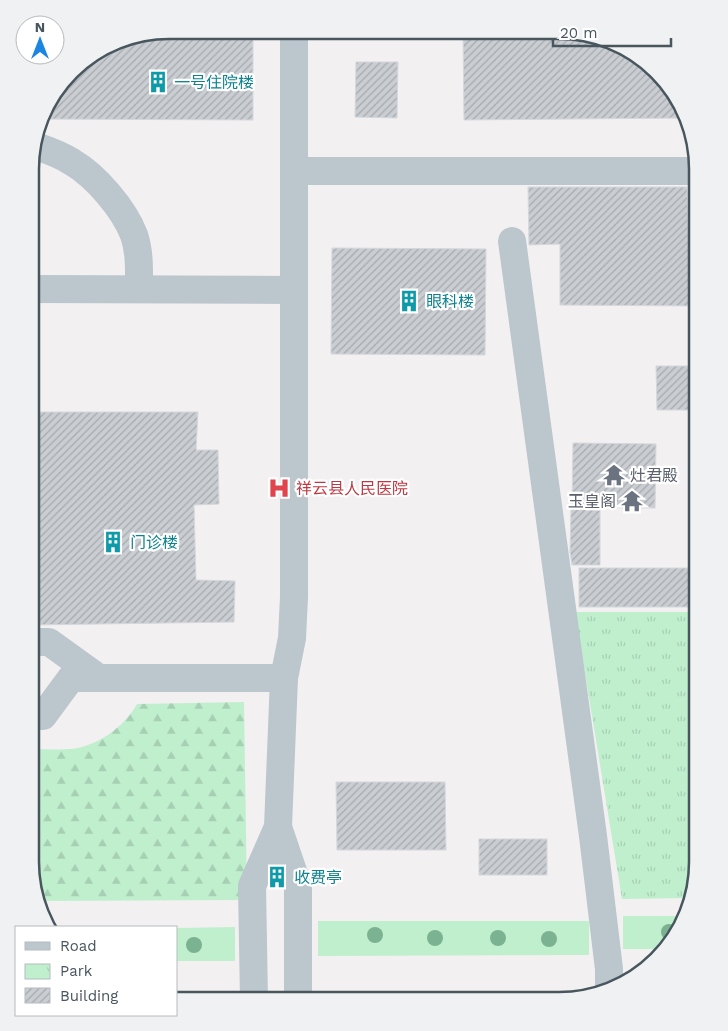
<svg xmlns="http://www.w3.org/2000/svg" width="728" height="1031" font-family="'Work Sans','Noto Sans SC',sans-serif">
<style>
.grass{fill:#c0efce}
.forest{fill:url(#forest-firs)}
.park{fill:url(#park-tufts)}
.building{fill:url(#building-hatch);stroke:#d4d7dc}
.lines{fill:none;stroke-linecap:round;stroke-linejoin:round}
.minor{stroke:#bcc6cd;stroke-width:28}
.tree{fill:#7bb291}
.labels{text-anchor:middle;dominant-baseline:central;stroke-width:4.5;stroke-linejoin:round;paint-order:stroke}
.culture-label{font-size:16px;fill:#0d838f;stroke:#fff;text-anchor:start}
.worship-label{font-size:16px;fill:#5b616d;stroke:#fff;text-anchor:start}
.health-label{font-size:16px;fill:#be3a42;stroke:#fff;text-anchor:start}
.rim{fill:none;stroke:#48565e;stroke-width:2.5}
</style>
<defs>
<pattern id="forest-firs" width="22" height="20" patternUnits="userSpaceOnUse" patternTransform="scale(1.25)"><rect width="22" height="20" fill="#c0efce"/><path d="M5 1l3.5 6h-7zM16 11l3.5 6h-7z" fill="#a6cfb3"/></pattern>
<pattern id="park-tufts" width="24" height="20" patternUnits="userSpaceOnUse" patternTransform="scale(1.25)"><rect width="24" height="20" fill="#c0efce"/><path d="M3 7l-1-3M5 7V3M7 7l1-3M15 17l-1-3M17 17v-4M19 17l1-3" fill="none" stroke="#a6cfb3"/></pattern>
<pattern id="building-hatch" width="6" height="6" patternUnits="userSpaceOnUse" patternTransform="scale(1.25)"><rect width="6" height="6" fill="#caced3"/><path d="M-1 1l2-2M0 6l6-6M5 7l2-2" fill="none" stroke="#a6aaae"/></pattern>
</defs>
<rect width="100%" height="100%" fill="#f3f0f1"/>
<g class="grass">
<polygon points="623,916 682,916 674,940 664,949 623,949"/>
<polygon points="318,921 589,921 589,955 318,956"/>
<polygon points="235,927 235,961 176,961 176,928"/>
</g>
<path class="forest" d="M244 702 247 900 39 901 30 862V749C43 749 57 750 70 749 97 747 124 727 137 704Z"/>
<polygon class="park" points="575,612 694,612 694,637 698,637 698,872 689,898 622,899"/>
<g class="building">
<polygon points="169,30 253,30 253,120 42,119 48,100 78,64 124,37"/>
<polygon points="463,31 578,31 643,59 684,108 686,118 464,120"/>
<polygon points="356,62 398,62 397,118 355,117"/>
<polygon points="528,187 687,187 689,264 698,264 698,306 560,305 560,244 529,245"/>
<polygon points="332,248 486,249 485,355 331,354"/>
<polygon points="656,366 692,366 693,410 657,410"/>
<polygon points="31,412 198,412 196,450 218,450 219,504 194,505 196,580 235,581 234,622 30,625"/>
<polygon points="573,443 656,444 655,508 572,507"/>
<polygon points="571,509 600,510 600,565 572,565 570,552"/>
<rect x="579" y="568" width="119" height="39"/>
<polygon points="336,782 445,782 446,850 337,850"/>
<rect x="479" y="839" width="68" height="36"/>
</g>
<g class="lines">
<g class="minor">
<path d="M33 145C47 150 60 154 72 162 96 176 124 209 134 235 140 252 139 272 139 289"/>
<polyline points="294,171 698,171"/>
<polyline points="512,241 593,836 609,969 609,989"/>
<polyline points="31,289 294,290"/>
<polyline points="30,642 49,642 99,678"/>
<polyline points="30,716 43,716 71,678 284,678"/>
<polyline points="278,827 298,886 298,1000"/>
<polyline points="254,1000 252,886 278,827 284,678 292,638 294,597 294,30"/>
</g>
</g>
<g class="tree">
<circle cx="669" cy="932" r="8"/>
<circle cx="375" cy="935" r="8"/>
<circle cx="435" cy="938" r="8"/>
<circle cx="498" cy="938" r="8"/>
<circle cx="549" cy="939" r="8"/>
<circle cx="194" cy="945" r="8"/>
</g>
<defs>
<g id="building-bare" transform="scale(1.725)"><path d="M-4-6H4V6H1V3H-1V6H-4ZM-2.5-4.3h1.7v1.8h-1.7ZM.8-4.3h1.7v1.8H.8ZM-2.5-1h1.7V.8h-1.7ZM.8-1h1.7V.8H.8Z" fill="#0f9aa8" stroke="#fff" stroke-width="2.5" paint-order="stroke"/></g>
<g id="temple-bare" transform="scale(1.725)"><path d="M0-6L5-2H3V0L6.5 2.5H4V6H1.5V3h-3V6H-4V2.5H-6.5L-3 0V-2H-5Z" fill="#6b7280" stroke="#fff" stroke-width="2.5" paint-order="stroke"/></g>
<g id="hospital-bare" transform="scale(1.725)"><path d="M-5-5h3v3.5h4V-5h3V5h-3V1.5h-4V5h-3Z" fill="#e0444e" stroke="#fff" stroke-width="2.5" paint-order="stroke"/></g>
</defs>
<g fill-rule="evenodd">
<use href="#building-bare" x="158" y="82"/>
<use href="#building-bare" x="409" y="301"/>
<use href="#temple-bare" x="614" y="475"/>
<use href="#hospital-bare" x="279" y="488"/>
<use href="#temple-bare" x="632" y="501"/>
<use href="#building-bare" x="113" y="542"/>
<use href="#building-bare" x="277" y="877"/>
</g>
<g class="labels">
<g class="culture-label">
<text x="174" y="82">一号住院楼</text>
<text x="426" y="301">眼科楼</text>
<text x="130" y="542">门诊楼</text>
<text x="294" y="877">收费亭</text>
</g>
<g class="worship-label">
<text x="630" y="475">灶君殿</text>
<text x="616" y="501" text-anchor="end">玉皇阁</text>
</g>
<g class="health-label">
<text x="296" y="488">祥云县人民医院</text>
</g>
</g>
<path d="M0 0H728V1031H0ZM169 39H559A130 130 0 0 1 689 169V862A130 130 0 0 1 559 992H169A130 130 0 0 1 39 862V169A130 130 0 0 1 169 39Z" fill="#f0f1f2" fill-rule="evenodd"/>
<path class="rim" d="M169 39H559A130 130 0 0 1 689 169V862A130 130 0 0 1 559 992H169A130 130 0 0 1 39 862V169A130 130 0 0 1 169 39Z"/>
<rect x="15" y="926" width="162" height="90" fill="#ffffff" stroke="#b6bbbf"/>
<rect x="25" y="942" width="25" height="8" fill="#bcc6cd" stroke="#b6bbbf"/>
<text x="60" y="951" font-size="15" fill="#48565e">Road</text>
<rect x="25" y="964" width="25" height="15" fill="url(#park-tufts)" stroke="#b6bbbf"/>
<text x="60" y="976" font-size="15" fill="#48565e">Park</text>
<rect x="25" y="988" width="25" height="15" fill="url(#building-hatch)" stroke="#b6bbbf"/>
<text x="60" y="1001" font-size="15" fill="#48565e">Building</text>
<g transform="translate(40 40)"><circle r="24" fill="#ffffff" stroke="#b6bbbf"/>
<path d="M0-4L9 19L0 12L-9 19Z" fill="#1b85e2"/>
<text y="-8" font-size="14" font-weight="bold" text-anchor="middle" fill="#48565e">N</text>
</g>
<path d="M553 38v8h118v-8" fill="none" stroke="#48565e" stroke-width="2.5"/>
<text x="560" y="38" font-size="15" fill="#48565e" stroke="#ffffff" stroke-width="4" paint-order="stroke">20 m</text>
</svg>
